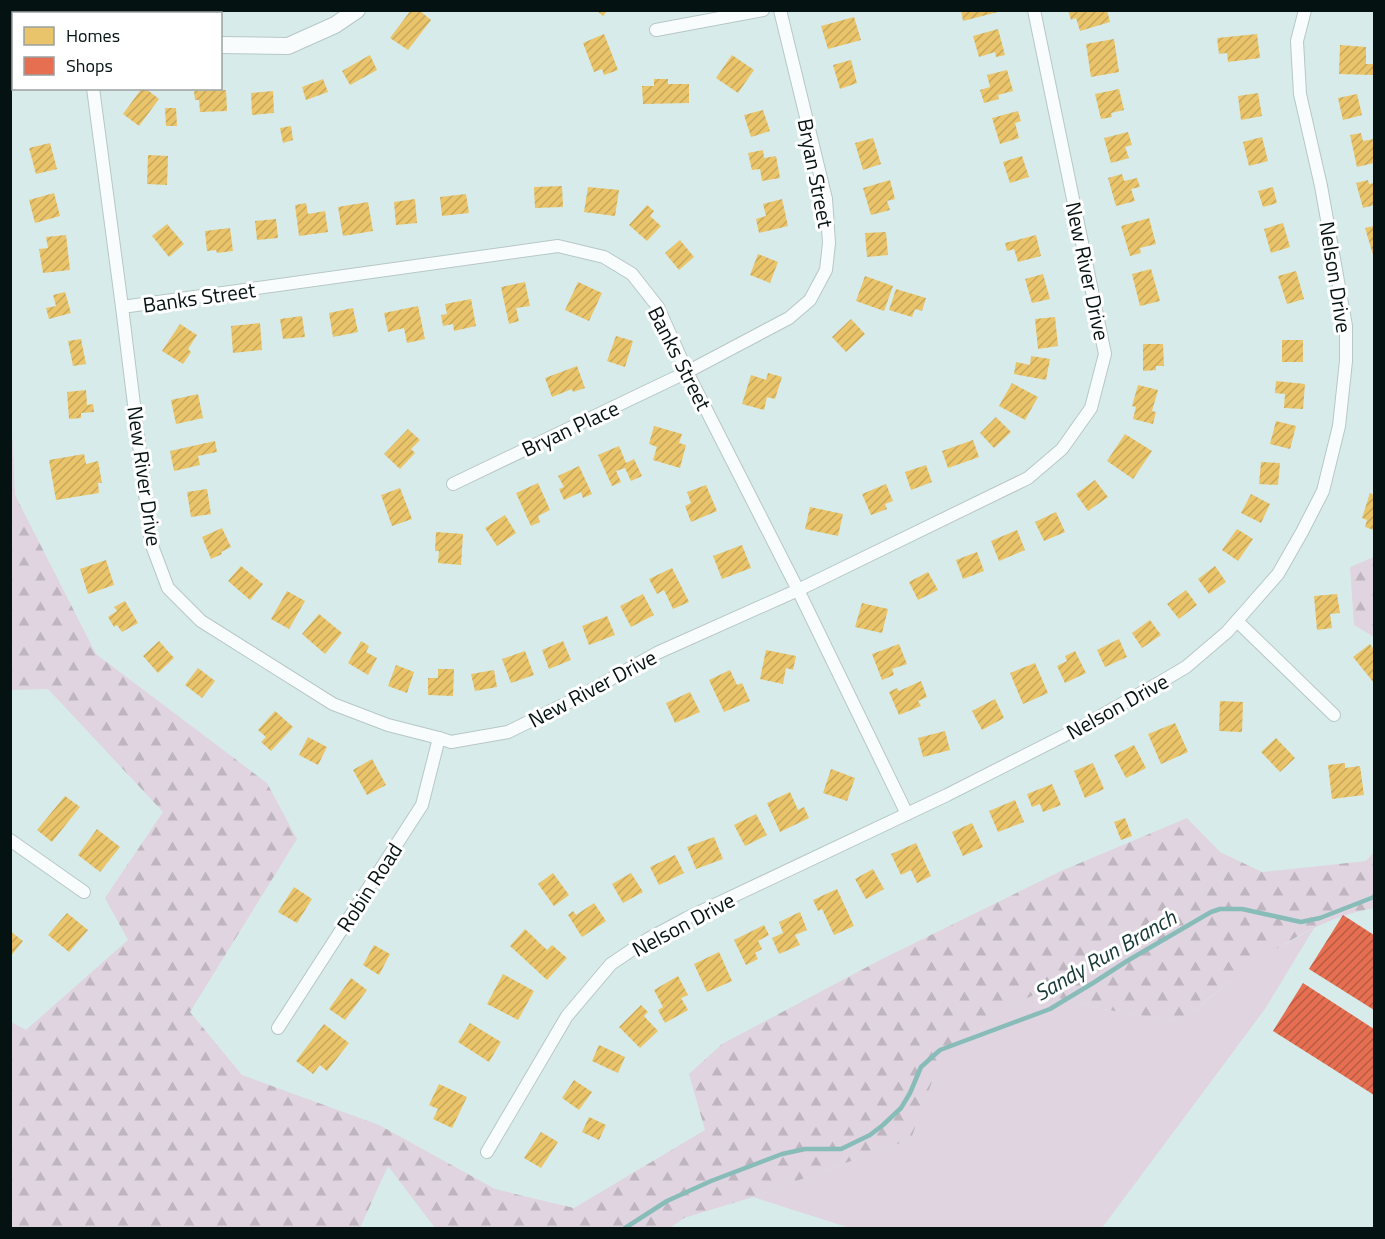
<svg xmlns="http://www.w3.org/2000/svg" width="1385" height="1239" font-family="'Titillium Web',sans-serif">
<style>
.green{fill:#dfd4e0}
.forest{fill:url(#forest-firs)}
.homes{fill:url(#homes-hatch)}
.shops{fill:url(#shops-hatch)}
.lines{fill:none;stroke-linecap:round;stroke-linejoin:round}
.stream{stroke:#87bcb9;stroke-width:4.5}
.street-casing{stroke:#b6c7c6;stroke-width:14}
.secondary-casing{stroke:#b6c7c6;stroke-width:18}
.street{stroke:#f9fcfc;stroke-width:12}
.secondary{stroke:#f9fcfc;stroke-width:16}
.labels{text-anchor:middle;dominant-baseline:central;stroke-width:6;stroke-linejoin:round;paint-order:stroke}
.street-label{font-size:21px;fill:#051212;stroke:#fff}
.water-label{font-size:22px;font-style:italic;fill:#153735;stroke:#fff}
</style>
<defs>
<pattern id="forest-firs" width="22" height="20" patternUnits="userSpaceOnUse" patternTransform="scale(1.5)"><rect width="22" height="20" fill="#dfd4e0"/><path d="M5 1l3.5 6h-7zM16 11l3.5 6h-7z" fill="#beb5bf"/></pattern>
<pattern id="homes-hatch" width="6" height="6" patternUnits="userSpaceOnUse" patternTransform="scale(1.5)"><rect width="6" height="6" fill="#e9c46a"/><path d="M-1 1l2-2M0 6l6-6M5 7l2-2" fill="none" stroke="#c6a75b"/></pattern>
<pattern id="shops-hatch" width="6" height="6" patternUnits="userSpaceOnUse" patternTransform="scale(1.5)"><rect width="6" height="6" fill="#e76f51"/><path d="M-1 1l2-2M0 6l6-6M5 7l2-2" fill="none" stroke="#b95a42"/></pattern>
</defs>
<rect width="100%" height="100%" fill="#d7ecea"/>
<polygon class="green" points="1314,928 1265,1009 1102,1228 850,1228 753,1197 911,1139 933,1079 999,1010 1039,993 1103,1009 1179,1022 1262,957"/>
<g class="forest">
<path d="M10 386 15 495 96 654 267 783 297 839 190 1012 242 1075 379 1125 495 1189 574 1208 705 1130 689 1074 722 1044 882 959 1061 871 1187 818 1220 852 1262 872 1366 861 1374 852V908C1298 922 1238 976 1179 1022L1103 1009 1039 993 999 1010 933 1079 911 1139 753 1197 684 1218 670 1228H435L388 1166 360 1228H11V1022L26 1030 128 940 105 898 163 812 48 689 11 690Z"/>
<polygon points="1374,557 1374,637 1354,625 1350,567"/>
</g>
<g class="homes">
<polygon points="411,10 419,10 431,20 408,50 390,38"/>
<polygon points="596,10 608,10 603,16"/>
<polygon points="961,10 998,10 998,12 963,21"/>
<polygon points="1068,10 1107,10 1110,22 1080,31 1076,18 1071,20"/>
<polygon points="854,17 861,40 828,49 821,26"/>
<polygon points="998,29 1005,55 996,57 995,52 979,57 973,36"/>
<polygon points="604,34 618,70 604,75 602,69 594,72 583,43"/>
<polygon points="1257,34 1260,58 1228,62 1227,53 1219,54 1217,38"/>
<polygon points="1114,39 1119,72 1091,77 1086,44"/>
<polygon points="1340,45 1366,47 1366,64 1374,64 1374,75 1339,74"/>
<polygon points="370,55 377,70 350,85 342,71"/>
<polygon points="732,55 754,70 738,93 716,78"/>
<polygon points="851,60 857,83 840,89 833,65"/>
<polygon points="1007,70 1013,91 998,95 999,99 984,103 980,90 990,87 987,75"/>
<polygon points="323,79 328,92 306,100 302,87"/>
<polygon points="654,79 668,79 668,84 689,84 689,103 643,104 642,86 654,86"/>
<polygon points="142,88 145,88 159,99 139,126 123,114"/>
<polygon points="1119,89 1124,110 1111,113 1112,117 1101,119 1095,94"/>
<polygon points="226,90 227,111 200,112 199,100 195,100 194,91"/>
<polygon points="273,91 274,113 252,115 251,93"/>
<polygon points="1258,93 1262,116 1241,120 1238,96"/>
<polygon points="1357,94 1362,115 1343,120 1338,98"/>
<polygon points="165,108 176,108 177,126 166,126"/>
<polygon points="763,110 770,131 751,137 744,115"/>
<polygon points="1018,111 1021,121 1015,123 1019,138 1000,144 992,118"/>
<polygon points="291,126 293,140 283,143 280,128"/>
<polygon points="1128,132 1132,145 1125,147 1129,158 1111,163 1104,138"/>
<polygon points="1361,133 1363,141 1374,139 1374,163 1357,167 1350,135"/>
<polygon points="1262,137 1268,161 1249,166 1243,142"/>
<polygon points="873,138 881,164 863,170 855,143"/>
<polygon points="50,143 57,169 36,174 29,148"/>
<polygon points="763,150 764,158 776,156 780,178 762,181 760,169 752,170 748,153"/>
<polygon points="148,155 168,156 167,185 147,184"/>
<polygon points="1022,156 1029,177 1010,183 1003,162"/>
<polygon points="1122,174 1124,181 1137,178 1140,187 1131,189 1135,201 1116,206 1108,178"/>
<polygon points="890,180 895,199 887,201 890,210 871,215 863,188"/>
<polygon points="1368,180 1369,184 1374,183 1374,205 1363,208 1356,183"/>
<polygon points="562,186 563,207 535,208 534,187"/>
<polygon points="588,187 619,190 615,216 584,212"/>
<polygon points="1273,187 1277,203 1263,207 1258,191"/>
<polygon points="54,193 60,216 35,223 29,200"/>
<polygon points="466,194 469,213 442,216 440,197"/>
<polygon points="415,199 417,223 396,225 394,202"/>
<polygon points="782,199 788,226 759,233 756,219 766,216 763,204"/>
<polygon points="368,202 373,231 343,236 338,207"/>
<polygon points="306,203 308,214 325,211 328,232 299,236 295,205"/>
<polygon points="647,205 654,211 650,216 661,226 647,241 629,225"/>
<polygon points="1149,218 1156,244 1140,248 1141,253 1130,256 1121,226"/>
<polygon points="276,219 278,238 257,240 255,221"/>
<polygon points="1283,223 1290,247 1271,253 1264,229"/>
<polygon points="167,224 184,244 169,257 152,236"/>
<polygon points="1374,226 1374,258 1365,228"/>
<polygon points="230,228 233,251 217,253 216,250 207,251 205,231"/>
<polygon points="886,232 888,255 867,257 865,233"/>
<polygon points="66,235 70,270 43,273 39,249 48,248 46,237"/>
<polygon points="1036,235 1041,256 1018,262 1014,249 1007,251 1005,243"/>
<polygon points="680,240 694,257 679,270 665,253"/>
<polygon points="758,254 778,262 770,283 750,275"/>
<polygon points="1151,269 1160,301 1140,306 1132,274"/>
<polygon points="1296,271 1304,299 1287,304 1278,276"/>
<polygon points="1043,274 1050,299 1032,303 1025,279"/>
<polygon points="865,276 893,286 884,311 856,301"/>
<polygon points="525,282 530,306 516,308 519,321 509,324 501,287"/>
<polygon points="578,282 602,293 589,321 565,310"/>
<polygon points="896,289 926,298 922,311 915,309 912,317 889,310"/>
<polygon points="65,292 71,313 49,319 46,308 56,306 53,295"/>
<polygon points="471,299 476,326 454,331 453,324 443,326 441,315 447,314 445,304"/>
<polygon points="418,306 425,339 407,343 404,328 388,332 384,313"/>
<polygon points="353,308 358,332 333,337 329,313"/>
<polygon points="302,316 305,337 283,339 280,319"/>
<polygon points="1055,317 1058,346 1038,349 1035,319"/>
<polygon points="851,319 865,334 846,352 832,337"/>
<polygon points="260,323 262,350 233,353 231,326"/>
<polygon points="180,324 197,335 188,349 191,352 183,364 162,351"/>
<polygon points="616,336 633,341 625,367 607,361"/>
<polygon points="81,339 86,364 73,366 68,341"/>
<rect x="1282" y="340" width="21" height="22"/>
<polygon points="1143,344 1163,344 1164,366 1156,366 1156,370 1143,371"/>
<polygon points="1031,356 1050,359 1046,380 1014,374 1016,362 1030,365"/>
<polygon points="577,366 585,388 573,392 572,389 552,397 545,378"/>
<polygon points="768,373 782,377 775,399 767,397 764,410 742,404 751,375 766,380"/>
<polygon points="1276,381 1305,384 1303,409 1284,408 1285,394 1275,393"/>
<polygon points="1012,383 1038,397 1025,420 999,406"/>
<polygon points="1138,385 1158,390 1152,411 1156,412 1153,424 1133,419 1136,407 1132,406"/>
<polygon points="86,390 87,405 93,404 94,412 81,413 81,418 69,419 67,392"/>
<polygon points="198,394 203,418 176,424 171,400"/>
<polygon points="996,417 1011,432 994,448 980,433"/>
<polygon points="1276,421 1296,426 1290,449 1270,444"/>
<polygon points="654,426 682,434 679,443 686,445 680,468 653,460 657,447 649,444"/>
<polygon points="408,429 420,440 411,449 415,453 400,469 384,454"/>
<polygon points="1125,434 1152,451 1133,479 1107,461"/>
<polygon points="973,440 979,457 948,468 942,451"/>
<polygon points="215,441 217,452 198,456 200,465 174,471 170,451"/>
<polygon points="619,446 626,463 634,459 642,476 631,481 625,468 616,471 621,482 612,486 598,455"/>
<polygon points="84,454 86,464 98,461 102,483 98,483 99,493 56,500 49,460"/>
<polygon points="1261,462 1280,463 1278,485 1259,484"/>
<polygon points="926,465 932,482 911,490 905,472"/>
<polygon points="579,466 592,494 583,498 581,492 564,500 559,489 564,487 558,476"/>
<polygon points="1095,480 1108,497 1088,511 1076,494"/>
<polygon points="538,483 550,510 538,516 540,522 531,526 516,493"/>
<polygon points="886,484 893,501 885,504 887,509 871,515 862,494"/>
<polygon points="706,485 717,511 691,522 685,506 691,503 687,492"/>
<polygon points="400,488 412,519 392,526 381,495"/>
<polygon points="207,489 211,514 191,517 187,492"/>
<polygon points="1370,493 1374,495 1374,530 1365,527 1367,520 1362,518"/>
<polygon points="1251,494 1270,504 1261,523 1241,513"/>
<polygon points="810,507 843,514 838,536 805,529"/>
<polygon points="1056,512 1065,532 1044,541 1035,522"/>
<polygon points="505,515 516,533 497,546 485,528"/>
<polygon points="222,528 231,547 221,552 222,554 211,559 202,537"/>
<polygon points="1237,529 1253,539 1238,561 1222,550"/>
<polygon points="1017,530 1025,550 999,561 991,541"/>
<polygon points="436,532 463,534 461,565 438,563 439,551 435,551"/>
<polygon points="742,545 751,568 722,579 713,556"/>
<polygon points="977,552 984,571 963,579 956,560"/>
<polygon points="106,560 114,585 88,594 80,569"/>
<polygon points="241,566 263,584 250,600 228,581"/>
<polygon points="1215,566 1226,582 1209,594 1198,579"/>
<polygon points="672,568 689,602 673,609 664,590 657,594 649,579"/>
<polygon points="928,572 938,590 918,600 909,582"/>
<polygon points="1186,590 1197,605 1179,619 1167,604"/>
<polygon points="287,591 305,601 289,629 271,619"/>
<polygon points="643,594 654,615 631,627 620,606"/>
<polygon points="1337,594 1340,613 1330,614 1332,628 1317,630 1314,596"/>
<polygon points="125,601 138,623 122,632 117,625 114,627 108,617 117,611 114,607"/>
<polygon points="862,603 888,609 882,633 855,627"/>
<polygon points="319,614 342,633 325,654 302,634"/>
<polygon points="607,616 615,635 589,645 582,626"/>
<polygon points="1150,620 1161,635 1142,648 1132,633"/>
<polygon points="1119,639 1127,657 1105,667 1097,650"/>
<polygon points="159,641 174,658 158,673 143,656"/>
<polygon points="361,641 369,646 366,652 377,658 368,675 348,663"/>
<polygon points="563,641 571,660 549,669 542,650"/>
<polygon points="899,644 907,664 892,669 894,675 882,680 872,654"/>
<polygon points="1370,644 1374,650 1374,683 1353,657"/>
<polygon points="766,650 796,656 793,670 786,668 783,684 760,679"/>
<polygon points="525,651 534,675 511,683 502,659"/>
<polygon points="1075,651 1086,673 1065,683 1057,666 1067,661 1065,656"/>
<polygon points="1035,663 1048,693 1023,704 1010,673"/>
<polygon points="396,665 414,672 407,693 388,686"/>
<polygon points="198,668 215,681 202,698 185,685"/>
<polygon points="438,669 454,669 453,696 428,695 428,678 438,678"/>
<polygon points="494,670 497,687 475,691 471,674"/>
<polygon points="730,670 737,685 742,683 750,701 724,712 709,680"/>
<polygon points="921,681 927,697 918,701 921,706 899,715 889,692 897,688 899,691"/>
<polygon points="690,692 700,712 675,723 666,703"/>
<polygon points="995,699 1004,718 982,730 972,711"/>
<polygon points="1220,701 1243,702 1242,732 1219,731"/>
<polygon points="275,711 293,727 271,751 261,742 266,737 258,730"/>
<polygon points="1175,723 1188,752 1161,764 1148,734"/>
<polygon points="945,731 950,750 923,757 918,738"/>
<polygon points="308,737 327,747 318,765 299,755"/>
<polygon points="1276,738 1295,758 1280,772 1261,752"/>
<polygon points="1134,745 1146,768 1126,778 1114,755"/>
<polygon points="372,759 386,785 367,795 353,770"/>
<polygon points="1093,763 1104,789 1085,798 1074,771"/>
<polygon points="1345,763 1345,768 1360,766 1364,795 1332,799 1328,765"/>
<polygon points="831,769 855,778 847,801 823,793"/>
<polygon points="1052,784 1061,805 1043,812 1040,804 1032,807 1027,794"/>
<polygon points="790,792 798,810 804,807 809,818 780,832 767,803"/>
<polygon points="65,796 80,807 52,842 37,830"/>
<polygon points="1015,800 1024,822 998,832 989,811"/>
<polygon points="756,814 767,835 745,846 734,825"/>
<polygon points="1125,818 1132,836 1121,840 1114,822"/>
<polygon points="972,823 983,847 963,856 952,832"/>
<polygon points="97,829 120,847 100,872 78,855"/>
<polygon points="714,837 723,859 696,869 687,847"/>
<polygon points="916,843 931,876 917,883 911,870 901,875 891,854"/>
<polygon points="675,855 684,873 659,885 650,867"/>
<polygon points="873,869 884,889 866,899 855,879"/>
<polygon points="553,873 569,895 554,906 538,884"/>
<polygon points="631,873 643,892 623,903 612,884"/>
<polygon points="294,887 312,899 297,923 278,912"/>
<polygon points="837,889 854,926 834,935 822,909 818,911 813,900"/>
<polygon points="594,903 606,921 582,937 568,915 573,911 576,915"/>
<polygon points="800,912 807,930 795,935 800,945 779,954 772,938 783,933 779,922"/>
<polygon points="67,913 88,930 69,952 48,935"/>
<polygon points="764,925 769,935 758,941 762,949 755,953 758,959 746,965 734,940"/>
<polygon points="525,929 547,950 552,945 567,958 547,980 510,946"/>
<polygon points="10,931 23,941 10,957"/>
<polygon points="374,945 390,954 379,975 363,965"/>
<polygon points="719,952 732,981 707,992 694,964"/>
<polygon points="503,974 534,991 518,1020 487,1004"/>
<polygon points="678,976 688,995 681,998 688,1010 665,1023 658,1010 663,1007 654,990"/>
<polygon points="351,978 367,990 345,1020 329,1009"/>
<polygon points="641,1005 648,1012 644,1016 658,1031 640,1048 619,1027"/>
<polygon points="470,1023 501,1042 489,1062 458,1042"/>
<polygon points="324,1024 349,1043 327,1071 320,1065 313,1074 296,1061"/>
<polygon points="599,1045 625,1057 618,1073 592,1061"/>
<polygon points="574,1080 592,1092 579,1110 562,1098"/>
<polygon points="439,1084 467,1097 452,1128 433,1119 438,1109 429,1105"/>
<polygon points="589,1117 606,1125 599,1140 582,1132"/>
<polygon points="541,1132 558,1142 541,1168 524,1158"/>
</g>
<g class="shops">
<polygon points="1343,915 1374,935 1374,1010 1309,969"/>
<polygon points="1303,983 1374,1029 1374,1095 1273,1031"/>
</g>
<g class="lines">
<polyline class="stream" points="625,1228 667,1201 711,1181 782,1154 805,1149 841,1149 870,1135 883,1125 901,1108 910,1093 921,1067 940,1050 1050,1009 1093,983 1127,961 1211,912 1220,909 1242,909 1301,922 1320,918 1374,897"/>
<g class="street-casing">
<g id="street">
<polyline points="88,14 88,10"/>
<polyline points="656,30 763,10"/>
<polyline points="93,88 122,307 151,543 168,588 201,621 333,704 388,725 439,738 451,742 508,732 575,699 657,653 798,590 1028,478 1062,449 1091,408 1105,354 1034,10"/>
<polyline points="122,307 558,246 604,257 632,274 658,307 687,372 798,590 907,814"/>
<polyline points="453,484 687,372 789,318 810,300 826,270 829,243 826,199 780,10"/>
<polyline points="1237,621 1334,715"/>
<polyline points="10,840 84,892"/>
<polyline points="278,1028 422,805 439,738"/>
<polyline points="487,1152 567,1016 611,964 648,939 687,918 947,795 1081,727 1164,680 1186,667 1227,632 1278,574 1302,532 1323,491 1339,426 1346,361 1346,326 1321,186 1300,94 1297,41 1305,10"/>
</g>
</g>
<g class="secondary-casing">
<g id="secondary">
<polyline points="10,37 14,37"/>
<polyline points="220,45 288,46 335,25 357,10"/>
</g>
</g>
<use href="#street" class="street"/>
<use href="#secondary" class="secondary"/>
</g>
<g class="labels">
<g class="street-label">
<text transform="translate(816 173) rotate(79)">Bryan Street</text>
<text transform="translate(1088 271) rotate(78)">New River Drive</text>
<text transform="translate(1336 277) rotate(81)">Nelson Drive</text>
<text transform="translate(199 297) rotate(-8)">Banks Street</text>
<text transform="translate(680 358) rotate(63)">Banks Street</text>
<text transform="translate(570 428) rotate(-25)">Bryan Place</text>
<text transform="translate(145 476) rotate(82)">New River Drive</text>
<text transform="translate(592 688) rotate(-28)">New River Drive</text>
<text transform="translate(1117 706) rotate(-29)">Nelson Drive</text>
<text transform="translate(369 887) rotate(-57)">Robin Road</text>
<text transform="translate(683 924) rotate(-28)">Nelson Drive</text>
</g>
<g class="water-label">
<text transform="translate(1105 955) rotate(-30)">Sandy Run Branch</text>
</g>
</g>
<rect width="1385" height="1239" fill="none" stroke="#051212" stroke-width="24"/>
<rect x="12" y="12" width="210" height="78" fill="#ffffff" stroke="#9ba0a0" stroke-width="1.5"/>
<rect x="24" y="27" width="30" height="18" fill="#e9c46a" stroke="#9ba0a0" stroke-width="1.5"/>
<text x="66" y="42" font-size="18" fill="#051212">Homes</text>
<rect x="24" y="57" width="30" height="18" fill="#e76f51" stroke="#9ba0a0" stroke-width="1.5"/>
<text x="66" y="72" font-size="18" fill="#051212">Shops</text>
</svg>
